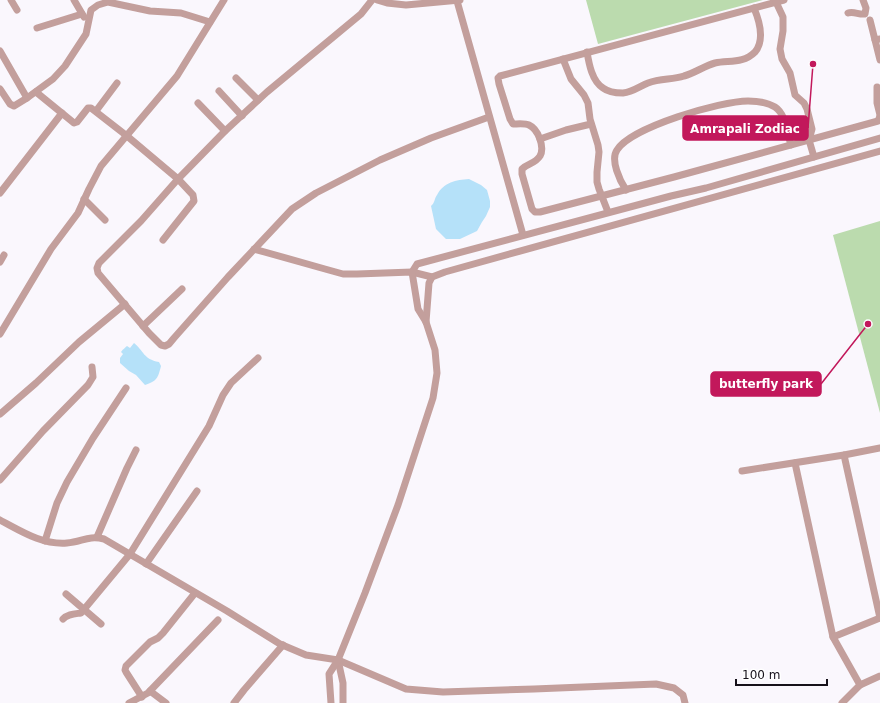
<svg xmlns="http://www.w3.org/2000/svg" width="880" height="703" font-family="'DejaVu Sans',sans-serif">
<style>
.green{fill:#bbdbae}
.water{fill:#b5e1f9}
.lines{fill:none;stroke-linecap:round;stroke-linejoin:round}
.minor{stroke:#c39f9c;stroke-width:7}
.leader{fill:none;stroke:#c2185b;stroke-width:1.5}
.callout-dot{fill:#c2185b;stroke:#fff;stroke-width:1.5}
.callout{fill:#c2185b;stroke:#c2185b;stroke-width:1.5}
.callout-label{font-size:12px;text-anchor:middle;font-weight:bold;fill:#fff}
</style>
<rect width="100%" height="100%" fill="#faf7fd"/>
<g class="green">
<polygon points="586,0 763,0 598,44"/>
<polygon points="880,221 880,413 833,235"/>
</g>
<g class="water">
<path d="M469 179 481 185 487 190 490 201V207L486 216 482 222 477 231 460 239H446L436 229 431 206C435 203 434 199 437 195 444 182 456 180 469 179Z"/>
<path d="M134 343C144 351 143 359 159 362L161 366C158 378 157 381 145 385L136 375 129 371 120 363V358L123 354 121 352C123 349 125 348 127 346L130 348Z"/>
</g>
<g class="lines">
<g class="minor">
<polyline points="11,0 17,10"/>
<polyline points="74,0 84,17"/>
<polyline points="377,0 387,3 406,5 460,0"/>
<path d="M784 0 500 76 498 78 499 84 510 119 513 124C517 124 525 123 529 125 538 129 545 147 540 156 535 164 528 163 522 169V174L532 209 535 212H540L674 177 878 121 880 116"/>
<polyline points="457,1 523,235"/>
<polyline points="776,2 783,17 783,31 780,49 782,59 790,73 795,95 804,103 807,109 812,129 809,140 814,157"/>
<path d="M848 13C854 11 859 15 865 14L866 8 863 0"/>
<polyline points="870,20 875,40 880,39"/>
<polyline points="37,28 82,14"/>
<polyline points="875,40 880,60"/>
<polyline points="0,51 27,98"/>
<path d="M587 52C589 64 592 81 603 88 608 92 616 93 623 93 633 92 640 86 648 83 661 78 672 80 684 76 695 73 704 66 715 63 729 60 743 64 755 52 765 40 759 20 754 8"/>
<polyline points="563,59 571,79 584,95 588,103 590,119 598,145 599,152 597,172 597,182 599,189 608,212"/>
<polyline points="236,78 258,100"/>
<polyline points="877,87 877,103 880,115"/>
<polyline points="0,89 10,104 14,106 27,98 53,79 65,66 86,34 91,10 98,5 108,2 150,11 181,13 210,22"/>
<polyline points="219,91 242,116"/>
<polyline points="36,92 74,123 77,122 88,108 91,108 127,136 178,179 224,132 267,92 361,14 372,0"/>
<polyline points="198,103 225,131"/>
<polyline points="96,111 117,83"/>
<polyline points="540,139 566,130 591,124"/>
<path d="M626 190C620 181 610 160 617 150 631 127 721 101 748 101 757 101 767 102 775 107 786 114 787 133 791 145"/>
<polyline points="0,193 62,113"/>
<polyline points="84,199 105,220"/>
<polyline points="163,240 194,201 193,195 178,179 141,221 99,263 97,268 98,273 149,333 161,345 165,346 169,344 174,338 228,277 292,209 316,193 380,160 431,138 489,117"/>
<polyline points="254,249 325,269 343,274 357,274 412,272 432,277"/>
<polyline points="0,262 4,255"/>
<polyline points="426,322 429,283 432,277 445,272 880,151"/>
<polyline points="143,326 182,289"/>
<polyline points="0,334 51,249 78,213 89,189 101,166 177,76 224,0"/>
<polyline points="0,414 36,383 79,342 125,304"/>
<polyline points="844,455 880,618"/>
<polyline points="795,463 833,637 860,685 842,703"/>
<polyline points="742,471 844,455 880,448"/>
<polyline points="0,480 43,431 88,385 93,377 92,367"/>
<path d="M0 520C21 531 42 545 67 543 82 542 88 535 104 539L227 611 280 644 306 655 338 660 406 689 443 692 534 689 656 684 674 688 683 695 685 703"/>
<polyline points="97,537 127,468 136,450"/>
<polyline points="45,541 57,503 67,482 93,438 126,388"/>
<polyline points="146,564 197,491"/>
<polyline points="66,594 101,624"/>
<path d="M63 619C68 614 74 614 81 613L130 554 209 426 223 395 231 383 258 358"/>
<polyline points="833,637 880,618"/>
<polyline points="338,660 343,683 343,703"/>
<polyline points="860,685 880,676"/>
<polyline points="150,691 166,703"/>
<polyline points="142,697 126,672 125,670 126,666 150,642 158,638 163,633 195,593"/>
<polyline points="129,703 148,693 218,620"/>
<polyline points="234,703 244,690 283,645"/>
<polyline points="331,703 329,674 338,660 365,593 398,505 433,398 437,373 435,350 426,322 418,309 412,272 417,264 671,196 706,188 880,138"/>
</g>
</g>
<path class="leader" d="M813 64L808 128M868 324L821 384"/>
<g class="callout-dot">
<circle cx="813" cy="64" r="4"/>
<circle cx="868" cy="324" r="4"/>
</g>
<g class="callout">
<rect x="683" y="116" width="125" height="24" rx="4"/>
<rect x="711" y="372" width="110" height="24" rx="4"/>
</g>
<g class="callout-label">
<text x="745" y="133">Amrapali Zodiac</text>
<text x="766" y="388">butterfly park</text>
</g>
<path d="M736 679v6h91v-6" fill="none" stroke="#16111a" stroke-width="2"/>
<text x="742" y="679" font-size="12" fill="#16111a" stroke="#ffffff" stroke-width="3" paint-order="stroke">100 m</text>
</svg>
